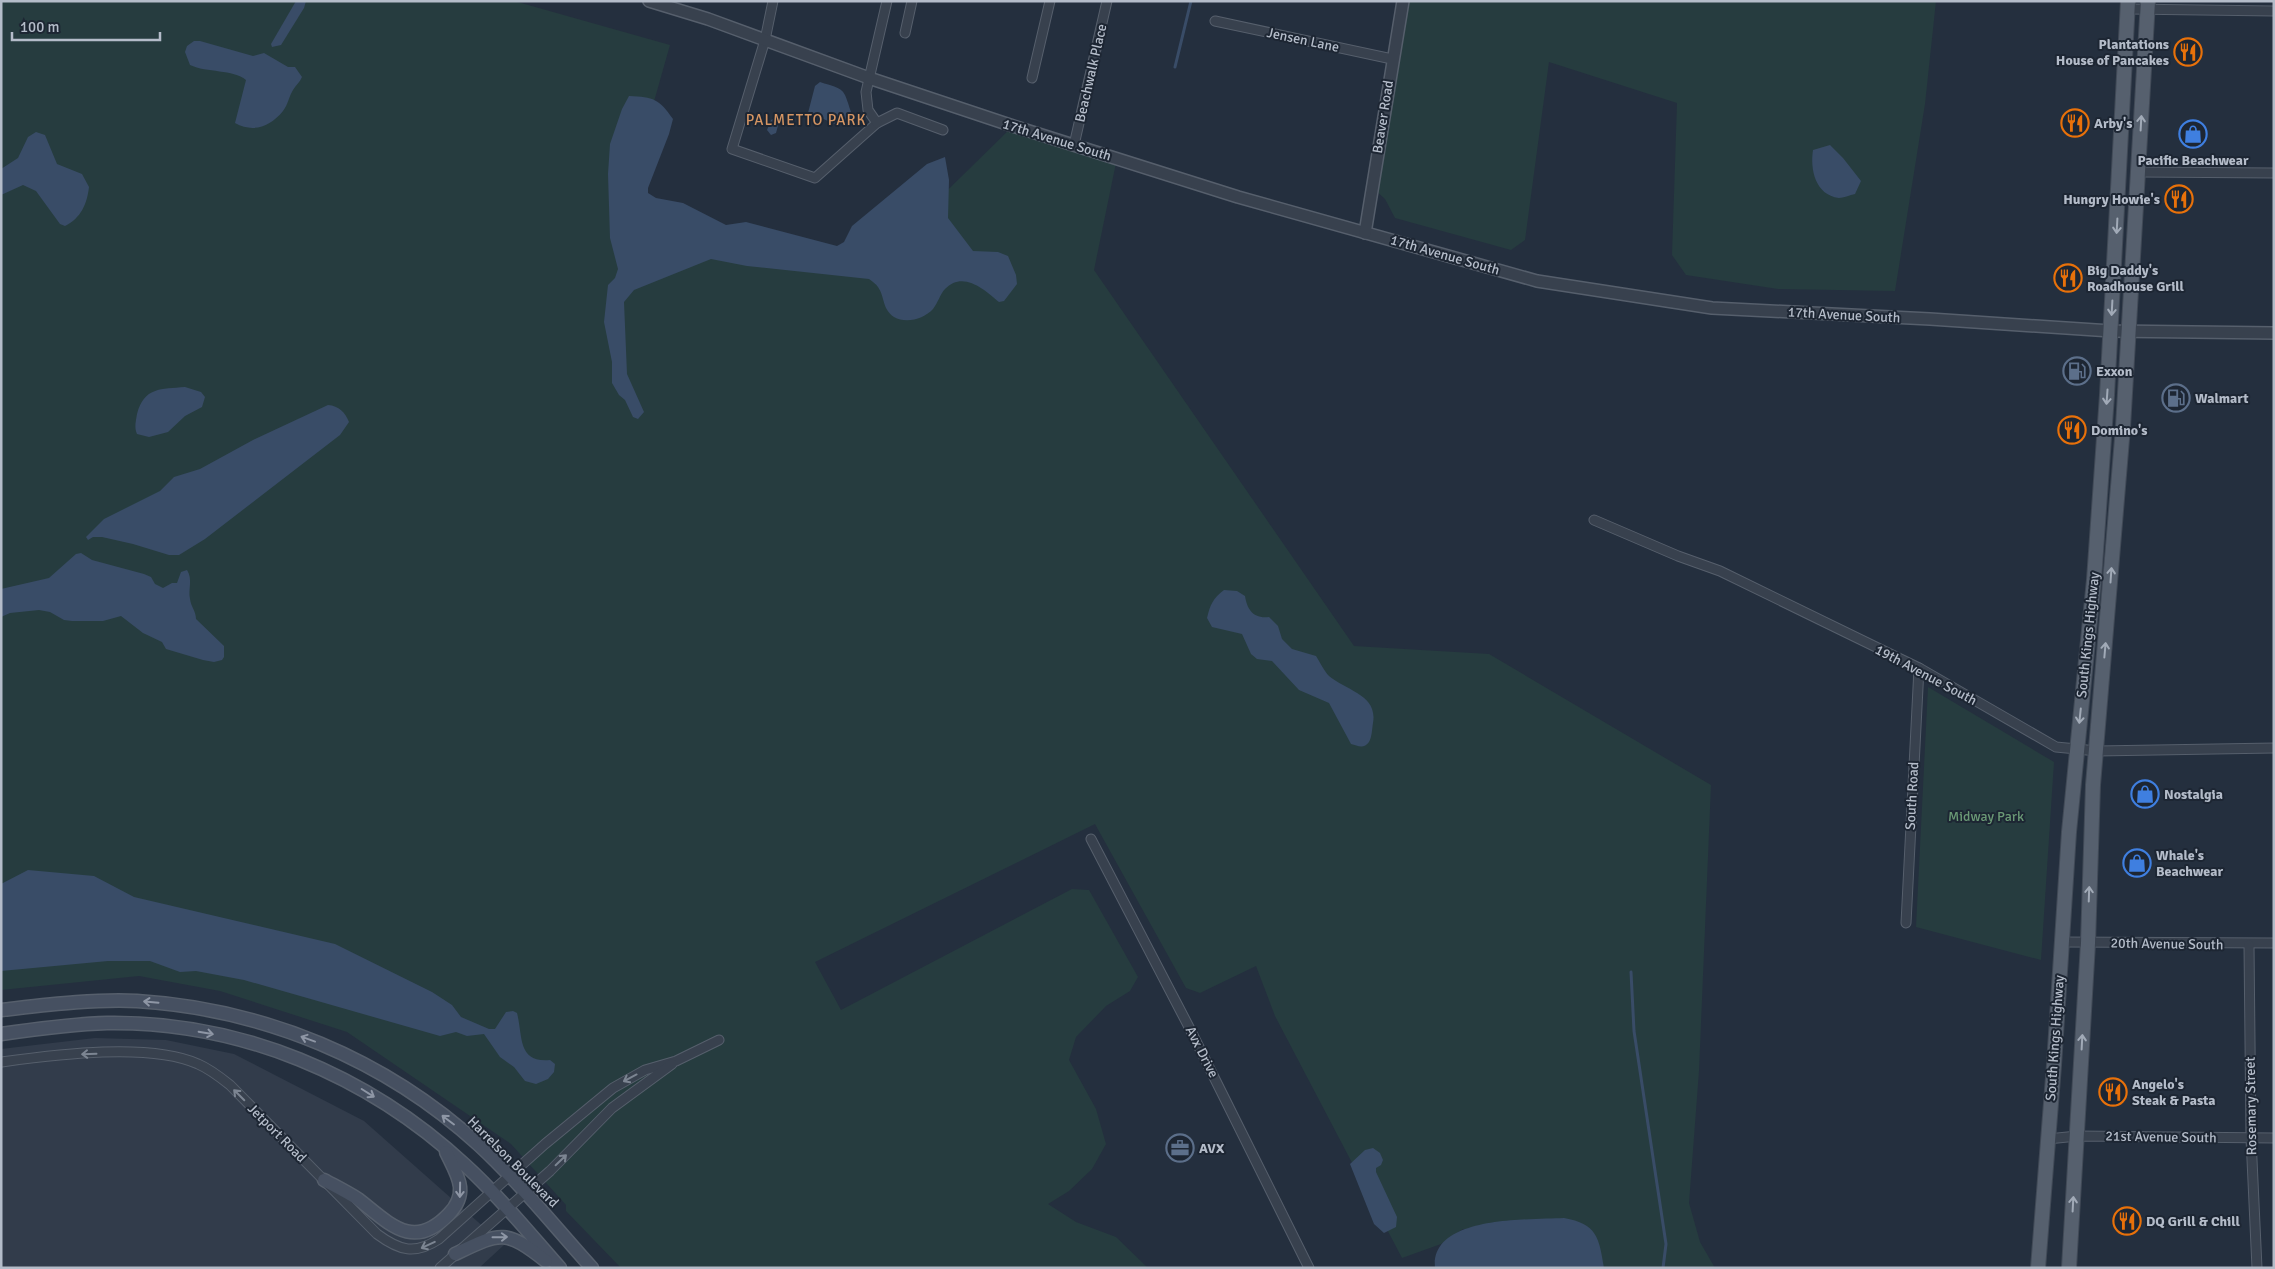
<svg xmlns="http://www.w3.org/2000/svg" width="2275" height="1269" font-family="Signika,sans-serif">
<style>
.airport{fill:#323c4b}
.green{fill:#263c3f}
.water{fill:#394c67}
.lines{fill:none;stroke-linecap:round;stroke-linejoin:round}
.stream{stroke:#394c67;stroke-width:3}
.minor-casing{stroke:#565f6c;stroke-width:11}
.tertiary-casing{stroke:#565f6c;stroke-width:14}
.secondary-casing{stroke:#565f6c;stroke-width:15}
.primary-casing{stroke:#414a57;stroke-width:16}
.minor{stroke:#38414e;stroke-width:9}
.tertiary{stroke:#38414e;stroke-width:11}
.secondary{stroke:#465061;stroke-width:12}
.primary{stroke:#56606e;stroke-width:14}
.oneway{stroke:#a1aab7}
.oneway2{stroke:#8e96a5}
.oneway3{stroke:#7c8592}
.labels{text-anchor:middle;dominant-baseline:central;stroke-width:4;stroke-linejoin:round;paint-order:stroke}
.street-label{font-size:14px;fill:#b4bcc9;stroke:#1d2633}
.poi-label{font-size:14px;font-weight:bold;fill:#b4bcc9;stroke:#1d2633;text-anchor:start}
.park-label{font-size:14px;fill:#6b9a76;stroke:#1d2633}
.neighbourhood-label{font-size:15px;letter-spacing:1px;fill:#d59563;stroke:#1d2633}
</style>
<rect width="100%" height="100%" fill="#242f3e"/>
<polygon class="airport" points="95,1038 166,1040 234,1054 364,1121 504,1245 479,1268 1,1268 1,1049"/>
<g class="green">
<polygon points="1,1 514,1 670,45 623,211 863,273 1013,126 1117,158 1094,270 1354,646 1489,654 1711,785 1699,1071 1689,1203 1700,1242 1715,1268 1602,1268 1463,1229 1441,1244 1402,1258 1275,1016 1256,966 1200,993 1186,988 1095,824 815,962 841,1010 1072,889 1089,890 1138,977 1130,991 1106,1006 1076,1037 1069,1060 1096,1109 1106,1144 1092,1169 1069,1191 1048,1204 1076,1222 1116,1237 1148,1268 621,1268 566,1211 566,1205 511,1144 347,1032 220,991 139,976 1,990"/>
<polygon points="1401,1 1936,1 1925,104 1895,291 1778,289 1686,275 1672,255 1677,103 1549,62 1525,240 1511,250 1395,218 1385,199 1372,187"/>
<polygon points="1928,687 2054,762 2041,960 1916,927"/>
</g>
<g class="water">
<polygon points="296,1 306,1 304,8 281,45 272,47 271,44"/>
<path d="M194 41H200L253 56 264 53 288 67H295L302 77C300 82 296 85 293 90 289 96 288 105 283 111 270 127 253 133 235 123L246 80C233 69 207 73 190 65L185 52 187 46Z"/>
<path d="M820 82C845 90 843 87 851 112 842 138 825 115 808 113L815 86Z"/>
<path d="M629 96C654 97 659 99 673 119L669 134 648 188V193L656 198 683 203 726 225 746 222 837 246 844 242 852 226 927 164 945 157 949 180 948 218 973 251 998 252 1008 256 1016 275 1017 284 1004 301 999 302C985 290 963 270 945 289 940 294 938 303 933 309 924 319 906 324 894 317 882 309 885 297 878 287 876 284 872 281 869 279L747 266 711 259 634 290 624 302 627 374 644 412 638 419 633 417 625 400 619 395 612 383V362L604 322 608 285 615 278 618 269 610 238 608 174 610 144 622 109Z"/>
<polygon points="775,118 779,122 776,133 771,135 767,130 771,120"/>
<path d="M36 132 45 135 57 164 82 174 89 187C87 204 81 218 65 226L60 224 36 191 23 185 1 195V169L18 158 28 137Z"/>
<path d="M1830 145 1843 158 1861 181 1855 194C1850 195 1843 198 1839 198 1815 195 1810 169 1813 150Z"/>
<path d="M185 387 201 392 205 397 202 407 185 416 168 432 149 437 137 434C134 427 136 421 137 414 144 387 161 389 185 387Z"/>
<path d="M328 405C339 406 345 412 349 422L340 435 205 539 179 555H169L133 544 102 537H93L88 540 86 537 104 519 160 491 174 477 200 469 253 440Z"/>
<path d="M81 553 92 560 144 574 151 577 155 584 163 588 172 583H177L181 572 187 570C193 579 188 589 190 599 191 607 196 611 196 619L224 646V657L222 660 214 662 203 660 166 649 162 642 143 633 121 616 103 621H72L64 620 50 612 39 610 10 613 1 617V589L49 578 76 554Z"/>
<path d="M1224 590 1237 591 1245 596C1247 609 1253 619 1269 617L1278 626 1282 639 1292 649 1316 656C1320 662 1324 671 1329 676 1347 691 1378 695 1373 723 1372 729 1372 737 1369 742 1364 749 1358 746 1351 744L1329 703 1299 690 1272 661 1257 659 1251 654 1242 634 1212 627 1207 618C1210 605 1213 598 1224 590Z"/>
<path d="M28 870 94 876 134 897 335 944 432 992 452 1005 461 1017 489 1029H495L506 1012 513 1011 517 1013C523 1036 517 1063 550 1060L555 1064 554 1072 548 1079 536 1084 525 1081 514 1067 500 1057 484 1034 467 1036 456 1032 440 1036 244 980 196 971 180 972 150 961H108L1 971V884Z"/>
<polygon points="1373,1148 1380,1153 1383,1160 1381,1165 1376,1168 1376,1172 1397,1217 1396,1227 1384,1233 1374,1224 1350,1164 1365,1150"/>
<path d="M1564 1218C1597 1224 1599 1237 1604 1268H1435C1430 1215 1529 1220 1564 1218Z"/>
</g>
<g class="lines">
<g class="stream">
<polyline points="1175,67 1191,1"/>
<polyline points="1631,972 1634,1031 1666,1244 1663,1268"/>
</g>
<g class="minor-casing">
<g id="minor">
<polyline points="773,1 765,40 732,149 815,178 877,123 897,113 943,130"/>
<polyline points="2128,9 2274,11"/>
<polyline points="1215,21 1392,59"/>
<polyline points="905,33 912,1"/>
<polyline points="1032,78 1050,1"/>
<polyline points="877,123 868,110 866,92 887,1"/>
<polyline points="1074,145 1107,1"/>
<polyline points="2139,172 2274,173"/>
<polyline points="1594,520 1678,556 1720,571 1919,668 2056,747 2097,751 2274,748"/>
<polyline points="1091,839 1190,1029 1309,1268"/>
<polyline points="1906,923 1919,668"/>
<polyline points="2061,942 2274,943"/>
<polyline points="2249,945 2251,1138 2257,1268"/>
<path d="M1 1062C54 1055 149 1042 198 1064 210 1069 220 1077 230 1085L377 1234C400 1251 415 1255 439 1239L545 1144 613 1088 645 1070 676 1061 719 1040"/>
<polyline points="2048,1139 2077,1136 2274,1138"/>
<polyline points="440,1268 550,1171 612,1108 672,1064"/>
</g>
</g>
<g class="tertiary-casing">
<g id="tertiary">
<polyline points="649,1 708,19 869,78 1013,126 1238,197 1537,281 1712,308 1930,319 2111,331 2274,333"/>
<polyline points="1365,233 1403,1"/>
</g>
</g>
<g class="secondary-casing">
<g id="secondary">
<path d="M1 1010C46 1005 92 999 137 1001 264 1009 385 1059 479 1145 520 1183 555 1227 592 1268"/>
<path d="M1 1034C36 1029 71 1024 107 1023 240 1021 368 1075 465 1165 499 1196 529 1233 560 1268"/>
<path d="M324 1180C335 1186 347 1192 358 1199 389 1223 413 1252 449 1214 470 1192 457 1175 446 1152"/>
<path d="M455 1254C501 1232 505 1229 546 1261"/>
</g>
</g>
<g class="primary-casing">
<g id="primary">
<polyline points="2038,1268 2054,1065 2069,832 2094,580 2107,395 2128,1"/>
<polyline points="2069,1268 2088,943 2093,785 2123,427 2148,1"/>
</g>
</g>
<use href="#minor" class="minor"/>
<use href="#tertiary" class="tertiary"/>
<use href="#secondary" class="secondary"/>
<use href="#primary" class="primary"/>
</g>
<defs><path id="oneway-shaft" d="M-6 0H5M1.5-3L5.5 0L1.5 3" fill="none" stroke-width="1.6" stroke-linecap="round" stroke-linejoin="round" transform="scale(1.25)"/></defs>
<g class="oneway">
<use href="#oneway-shaft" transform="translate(2141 123) rotate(-87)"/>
<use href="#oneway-shaft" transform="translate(2117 226) rotate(93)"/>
<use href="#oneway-shaft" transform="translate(2112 308) rotate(93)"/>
<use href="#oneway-shaft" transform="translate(2107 397) rotate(94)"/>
<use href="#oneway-shaft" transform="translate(2111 575) rotate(-86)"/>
<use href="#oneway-shaft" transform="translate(2105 650) rotate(-85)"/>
<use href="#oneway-shaft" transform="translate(2080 716) rotate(96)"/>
<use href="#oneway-shaft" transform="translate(2089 894) rotate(-88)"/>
<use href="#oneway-shaft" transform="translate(2082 1042) rotate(-87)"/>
<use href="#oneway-shaft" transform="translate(2073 1204) rotate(-87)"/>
</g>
<g class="oneway2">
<use href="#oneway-shaft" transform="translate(151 1002) rotate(-175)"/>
<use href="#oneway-shaft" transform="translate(206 1033) rotate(10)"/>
<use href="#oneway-shaft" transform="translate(308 1039) rotate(-160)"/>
<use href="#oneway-shaft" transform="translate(368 1093) rotate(32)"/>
<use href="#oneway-shaft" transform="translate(448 1120) rotate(-143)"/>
<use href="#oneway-shaft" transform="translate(460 1190) rotate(91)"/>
<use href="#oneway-shaft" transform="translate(500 1237) rotate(-1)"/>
</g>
<g class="oneway3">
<use href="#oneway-shaft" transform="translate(89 1054) rotate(178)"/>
<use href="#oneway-shaft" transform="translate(630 1078) rotate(152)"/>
<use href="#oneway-shaft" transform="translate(239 1095) rotate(-135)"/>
<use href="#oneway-shaft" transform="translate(561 1160) rotate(-44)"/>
<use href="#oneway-shaft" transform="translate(428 1245) rotate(155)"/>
</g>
<defs>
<g id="restaurant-ring" transform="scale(1.4375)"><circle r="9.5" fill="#1d2633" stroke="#e8710a" stroke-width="1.5"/><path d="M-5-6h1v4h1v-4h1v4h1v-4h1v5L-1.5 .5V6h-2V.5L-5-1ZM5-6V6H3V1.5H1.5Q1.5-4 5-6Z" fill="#e8710a"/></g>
<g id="shop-ring" transform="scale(1.4375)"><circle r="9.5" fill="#1d2633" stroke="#3f7fe0" stroke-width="1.5"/><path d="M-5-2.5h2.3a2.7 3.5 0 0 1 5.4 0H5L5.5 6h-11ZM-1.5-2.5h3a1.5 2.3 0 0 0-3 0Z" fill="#3f7fe0"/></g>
<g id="fuel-ring" transform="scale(1.4375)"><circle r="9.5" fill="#1d2633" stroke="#5c6f8a" stroke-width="1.5"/><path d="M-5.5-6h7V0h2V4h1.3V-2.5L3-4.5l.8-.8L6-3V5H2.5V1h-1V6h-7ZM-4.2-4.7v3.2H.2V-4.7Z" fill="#5c6f8a"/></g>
<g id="office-ring" transform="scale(1.4375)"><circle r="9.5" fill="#1d2633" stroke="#5c6f8a" stroke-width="1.5"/><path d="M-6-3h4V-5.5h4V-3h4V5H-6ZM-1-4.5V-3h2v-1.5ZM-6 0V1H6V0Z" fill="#5c6f8a"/></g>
</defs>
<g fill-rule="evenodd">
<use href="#restaurant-ring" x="2188" y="52"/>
<use href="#restaurant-ring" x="2075" y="123"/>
<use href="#shop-ring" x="2193" y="134"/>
<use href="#restaurant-ring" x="2179" y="199"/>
<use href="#restaurant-ring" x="2068" y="278"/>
<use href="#fuel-ring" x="2077" y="371"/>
<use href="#fuel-ring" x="2176" y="398"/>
<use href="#restaurant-ring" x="2072" y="430"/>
<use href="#shop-ring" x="2145" y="794"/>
<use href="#shop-ring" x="2137" y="863"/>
<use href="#restaurant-ring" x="2113" y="1092"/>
<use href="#office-ring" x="1180" y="1148"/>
<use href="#restaurant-ring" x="2127" y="1221"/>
</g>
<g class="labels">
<g class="street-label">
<text transform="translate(1303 40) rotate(12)">Jensen Lane</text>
<text transform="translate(1091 73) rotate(-77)">Beachwalk Place</text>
<text transform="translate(1383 117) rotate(-81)">Beaver Road</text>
<text transform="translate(1057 140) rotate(17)">17th Avenue South</text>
<text transform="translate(1445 255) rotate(16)">17th Avenue South</text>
<text transform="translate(1844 315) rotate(3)">17th Avenue South</text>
<text transform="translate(2088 635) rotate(-84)">South Kings Highway</text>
<text transform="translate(1926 675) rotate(28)">19th Avenue South</text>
<text transform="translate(1912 796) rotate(-87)">South Road</text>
<text transform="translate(2167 944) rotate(1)">20th Avenue South</text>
<text transform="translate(2055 1038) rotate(-86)">South Kings Highway</text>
<text transform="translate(1202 1052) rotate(63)">Avx Drive</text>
<text transform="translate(2251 1106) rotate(-91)">Rosemary Street</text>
<text transform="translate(277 1133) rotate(45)">Jetport Road</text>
<text transform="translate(2161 1137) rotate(1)">21st Avenue South</text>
<text transform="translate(513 1162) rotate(45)">Harrelson Boulevard</text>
</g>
<g class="poi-label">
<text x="2169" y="44" text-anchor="end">Plantations<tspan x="2169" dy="16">House of Pancakes</tspan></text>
<text x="2094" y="123">Arby's</text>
<text x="2193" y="160" text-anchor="middle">Pacific Beachwear</text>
<text x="2160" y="199" text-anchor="end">Hungry Howie's</text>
<text x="2087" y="270">Big Daddy's<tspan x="2087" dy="16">Roadhouse Grill</tspan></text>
<text x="2096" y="371">Exxon</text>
<text x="2195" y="398">Walmart</text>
<text x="2091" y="430">Domino's</text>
<text x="2164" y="794">Nostalgia</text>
<text x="2156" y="855">Whale's<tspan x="2156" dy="16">Beachwear</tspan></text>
<text x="2132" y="1084">Angelo's<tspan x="2132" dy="16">Steak &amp; Pasta</tspan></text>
<text x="1199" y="1148">AVX</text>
<text x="2146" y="1221">DQ Grill &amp; Chill</text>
</g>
<g class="park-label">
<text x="1986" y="816">Midway Park</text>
</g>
<g class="neighbourhood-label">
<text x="806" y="120">PALMETTO PARK</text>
</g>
</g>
<rect width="2275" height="1269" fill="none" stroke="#b4bcc9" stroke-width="5"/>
<path d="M12 32v8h148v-8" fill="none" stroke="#b4bcc9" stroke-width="2.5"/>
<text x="20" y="32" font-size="15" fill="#b4bcc9" stroke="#1d2633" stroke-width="4" paint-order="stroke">100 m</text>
</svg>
